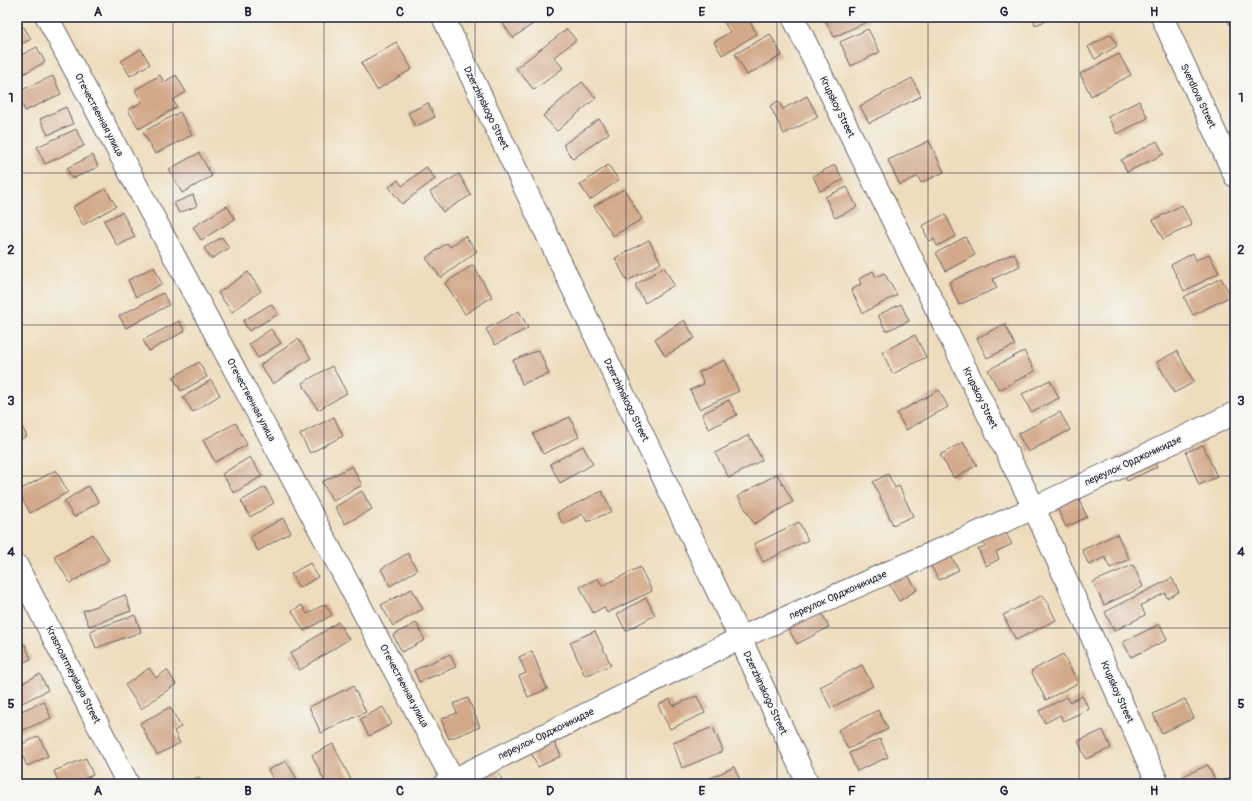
<svg xmlns="http://www.w3.org/2000/svg" width="1252" height="801" font-family="Pangolin,sans-serif">
<style>
.building{fill:#d3a98a}
.lines{fill:none;stroke-linecap:round;stroke-linejoin:round}
.minor-casing{stroke:#696368;stroke-width:24}
.minor{stroke:#fff;stroke-width:22}
.grid{fill:none;stroke:#22223b;stroke-width:1;stroke-opacity:0.55}
.labels{text-anchor:middle;dominant-baseline:central;stroke-width:3.5;stroke-linejoin:round;paint-order:stroke}
.street-label{font-size:10px;fill:#22223b;stroke:#f6f6f2}
.neatline{fill:none;stroke:#22223b;stroke-width:1.5}
.grid-label{font-size:13px;text-anchor:middle;font-weight:bold;fill:#22223b}
</style>
<rect width="100%" height="100%" fill="#f6f6f2"/>
<filter id="ink" filterUnits="userSpaceOnUse"><feTurbulence type="fractalNoise" baseFrequency=".025" numOctaves="2"/><feDisplacementMap in="SourceGraphic" scale="8" xChannelSelector="R" yChannelSelector="G"/><feConvolveMatrix kernelMatrix="1 2 1 2 8 2 1 2 1" color-interpolation-filters="sRGB"/></filter>
<filter id="wash" filterUnits="userSpaceOnUse"><feTurbulence type="fractalNoise" baseFrequency=".012" numOctaves="4" result="noise"/><feDisplacementMap in="SourceGraphic" scale="16" xChannelSelector="R" yChannelSelector="G"/><feGaussianBlur stdDeviation="0.9" result="paint"/><feColorMatrix in="noise" values="0 0 0 0 0 0 0 0 0 0 0 0 0 0 0 0 0 1.4 0 .05"/><feComposite in="paint" operator="in"/></filter>
<g filter="url(#wash)">
<rect width="100%" height="100%" fill="#eeddbc"/>
<g id="blocks">
<g class="building">
<polygon points="502,17 530,17 534,23 513,38 500,19"/>
<polygon points="721,17 747,17 757,34 722,55 714,42 730,32"/>
<polygon points="824,17 870,17 871,20 834,37"/>
<polygon points="1033,17 1056,17 1035,25"/>
<polygon points="1227,17 1235,17 1235,23 1230,25"/>
<polygon points="24,27 31,39 17,46 17,30"/>
<polygon points="567,29 576,40 554,57 563,68 534,90 516,68"/>
<polygon points="868,29 880,52 851,66 840,42"/>
<polygon points="770,34 782,55 747,75 735,54"/>
<polygon points="1111,34 1117,46 1095,59 1088,47"/>
<polygon points="396,42 412,69 377,90 361,63"/>
<polygon points="37,47 45,62 19,76 17,71 17,57"/>
<polygon points="141,49 150,64 130,76 121,61"/>
<polygon points="1119,54 1131,75 1091,96 1080,74"/>
<polygon points="160,75 164,82 176,75 186,92 173,100 177,107 139,129 128,110 142,102 135,90"/>
<polygon points="53,76 61,94 25,111 17,92"/>
<polygon points="912,78 921,96 869,123 860,106"/>
<polygon points="582,82 596,98 557,131 543,116"/>
<polygon points="807,96 818,117 784,134 770,106 778,101 783,109"/>
<polygon points="1139,101 1148,118 1117,134 1108,117"/>
<polygon points="428,103 435,117 415,127 408,113"/>
<polygon points="66,107 73,124 48,135 40,119"/>
<polygon points="180,112 192,135 155,154 143,132"/>
<polygon points="599,119 609,133 573,159 563,145"/>
<polygon points="76,129 84,146 45,164 37,147"/>
<polygon points="929,141 944,172 921,183 918,176 900,185 888,160"/>
<polygon points="1157,141 1164,154 1127,172 1121,160"/>
<polygon points="199,153 212,176 182,193 169,169"/>
<polygon points="93,155 98,167 72,179 67,168"/>
<polygon points="608,165 619,180 590,200 580,185"/>
<polygon points="835,165 843,180 820,191 813,176"/>
<polygon points="426,167 435,179 402,204 389,187 398,180 402,186"/>
<polygon points="459,174 471,195 443,212 430,192"/>
<polygon points="847,187 857,207 835,218 825,197"/>
<polygon points="106,189 116,206 83,225 73,207"/>
<polygon points="624,189 642,219 613,236 594,206"/>
<polygon points="193,195 197,206 179,213 174,203"/>
<polygon points="1182,205 1192,225 1163,239 1153,220"/>
<polygon points="227,206 235,219 201,240 193,227"/>
<polygon points="122,212 135,237 117,246 104,221"/>
<polygon points="945,214 956,236 937,246 934,239 929,241 922,226"/>
<polygon points="465,236 477,251 441,278 426,258 447,243 450,247"/>
<polygon points="222,237 229,248 211,259 204,248"/>
<polygon points="965,237 975,255 946,271 936,253"/>
<polygon points="649,240 661,263 627,281 615,258"/>
<polygon points="1014,253 1020,266 993,279 997,288 959,305 949,282"/>
<polygon points="1193,253 1196,260 1209,254 1219,273 1184,291 1171,265"/>
<polygon points="473,265 492,297 465,314 445,283"/>
<polygon points="154,267 162,284 136,297 128,280"/>
<polygon points="664,267 674,285 645,303 635,285"/>
<polygon points="873,271 876,277 884,273 897,295 863,313 851,290 861,284 859,279"/>
<polygon points="248,272 261,291 232,312 218,293"/>
<polygon points="1221,278 1231,296 1193,315 1184,297"/>
<polygon points="163,293 169,305 126,328 119,316"/>
<polygon points="271,304 278,314 249,331 243,321"/>
<polygon points="901,304 909,321 886,331 878,315"/>
<polygon points="519,311 528,328 495,345 486,329"/>
<polygon points="684,320 695,338 665,356 655,339"/>
<polygon points="179,321 185,331 149,351 143,340"/>
<polygon points="1005,324 1015,345 987,358 977,338"/>
<polygon points="271,329 281,343 258,358 249,344"/>
<polygon points="915,335 926,357 893,374 882,352"/>
<polygon points="298,339 311,358 273,384 260,365"/>
<polygon points="539,350 549,374 522,384 513,360"/>
<polygon points="1024,351 1035,371 999,390 988,370"/>
<polygon points="1177,351 1194,382 1174,393 1157,362"/>
<polygon points="725,360 739,391 699,409 690,390 704,384 699,372"/>
<polygon points="199,362 207,377 181,391 173,377"/>
<polygon points="332,366 347,393 318,410 302,383"/>
<polygon points="211,380 220,395 193,412 183,397"/>
<polygon points="1050,380 1059,398 1031,412 1022,394"/>
<polygon points="939,390 948,407 906,430 897,413"/>
<polygon points="729,400 737,415 709,429 702,414"/>
<polygon points="1060,412 1070,430 1028,452 1018,434"/>
<polygon points="334,417 343,436 310,453 300,434"/>
<polygon points="570,417 579,437 543,454 533,434"/>
<polygon points="17,418 27,436 17,441"/>
<polygon points="236,423 247,445 215,462 203,440"/>
<polygon points="749,435 762,460 729,478 715,453"/>
<polygon points="963,442 977,465 954,478 940,455"/>
<polygon points="1203,445 1217,477 1199,485 1186,452"/>
<polygon points="583,446 593,464 560,483 550,464"/>
<polygon points="1130,450 1133,457 1148,450 1157,467 1127,481 1115,457"/>
<polygon points="250,457 262,476 234,493 222,474"/>
<polygon points="352,466 362,485 333,501 322,482"/>
<polygon points="56,470 68,492 30,513 18,491"/>
<polygon points="777,474 793,502 754,524 738,496"/>
<polygon points="888,474 895,488 899,486 913,516 893,525 873,482"/>
<polygon points="1070,481 1087,517 1066,527 1049,491"/>
<polygon points="88,486 99,502 74,517 64,501"/>
<polygon points="265,487 274,503 250,517 241,501"/>
<polygon points="362,491 372,509 345,524 335,507"/>
<polygon points="602,491 612,511 587,522 583,514 563,524 557,513"/>
<polygon points="283,518 291,532 258,551 250,537"/>
<polygon points="799,522 808,540 763,562 754,544"/>
<polygon points="1002,526 1012,544 996,552 999,559 986,566 978,549 985,546 981,538"/>
<polygon points="93,534 109,560 70,583 54,556"/>
<polygon points="1117,534 1129,559 1110,568 1105,557 1089,565 1082,550"/>
<polygon points="948,551 959,570 939,580 928,561"/>
<polygon points="408,553 417,570 390,586 381,569"/>
<polygon points="310,563 318,577 299,588 291,574"/>
<polygon points="1133,565 1143,587 1104,605 1093,582"/>
<polygon points="640,567 652,591 607,613 604,607 593,613 580,587 598,578 602,586"/>
<polygon points="905,570 917,590 899,601 887,581"/>
<polygon points="1172,578 1179,592 1167,598 1165,593 1141,605 1145,615 1114,631 1105,612"/>
<polygon points="412,589 423,609 393,626 381,605"/>
<polygon points="125,595 131,611 89,626 83,611"/>
<polygon points="1043,595 1056,620 1016,640 1003,615"/>
<polygon points="646,598 655,615 626,631 617,614"/>
<polygon points="325,604 332,615 304,631 292,611 302,605 307,614"/>
<polygon points="820,610 829,627 797,644 787,627"/>
<polygon points="135,615 141,632 96,648 90,631"/>
<polygon points="338,622 349,639 300,670 290,654"/>
<polygon points="416,623 425,640 402,652 393,635"/>
<polygon points="1160,624 1167,640 1131,657 1123,642"/>
<polygon points="595,631 611,665 585,676 570,642"/>
<polygon points="25,644 31,659 17,665 17,648"/>
<polygon points="532,651 547,689 528,697 519,676 526,673 519,657"/>
<polygon points="450,654 456,667 419,682 414,670"/>
<polygon points="1063,654 1078,683 1046,700 1031,671"/>
<polygon points="862,665 873,686 831,708 820,687"/>
<polygon points="149,668 156,678 167,670 176,684 141,709 125,685"/>
<polygon points="40,674 48,690 20,704 17,698 17,686"/>
<polygon points="353,686 366,712 321,733 309,707"/>
<polygon points="697,696 705,713 670,729 658,705 670,699 673,706"/>
<polygon points="1082,696 1089,709 1063,721 1060,715 1045,723 1039,711 1067,697 1070,702"/>
<polygon points="468,698 480,727 449,739 441,719 457,713 453,704"/>
<polygon points="1185,699 1194,718 1162,733 1153,714"/>
<polygon points="44,701 51,718 19,732 17,728 17,713"/>
<polygon points="170,707 181,727 174,731 180,743 157,755 140,723"/>
<polygon points="383,707 392,724 369,736 360,719"/>
<polygon points="878,710 888,729 848,749 838,730"/>
<polygon points="713,727 723,751 682,768 673,743"/>
<polygon points="1103,730 1111,748 1086,759 1078,741"/>
<polygon points="39,736 48,756 27,766 18,746"/>
<polygon points="553,739 561,756 538,767 530,750"/>
<polygon points="880,739 888,757 857,771 849,753"/>
<polygon points="333,744 353,784 326,784 312,755"/>
<polygon points="86,758 93,775 70,784 59,784 54,771"/>
<polygon points="286,761 300,784 276,784 268,770"/>
<polygon points="1208,765 1216,782 1212,784 1184,784 1181,777"/>
<polygon points="495,766 504,784 470,784"/>
<polygon points="734,767 742,784 698,784"/>
<polygon points="1235,776 1235,784 1218,784"/>
<polygon points="199,777 202,784 180,784"/>
</g>
</g>
</g>
<g filter="url(#ink)">
<use href="#blocks" fill-opacity="0" stroke="#696368" stroke-width="1"/>
<g class="lines">
<g class="minor-casing">
<g id="minor">
<polyline points="47,17 455,784"/>
<polyline points="443,17 740,638 808,784"/>
<polyline points="793,17 1034,508 1158,784"/>
<polyline points="1162,17 1235,176"/>
<polyline points="17,566 128,784"/>
<polyline points="445,784 740,638 1034,508 1235,413"/>
</g>
</g>
<use href="#minor" class="minor"/>
</g>
</g>
<path class="grid" d="M173 17V784M324 17V784M475 17V784M626 17V784M777 17V784M928 17V784M1079 17V784M17 173H1235M17 325H1235M17 476H1235M17 628H1235"/>
<g class="labels">
<g class="street-label">
<text transform="translate(1198 96) rotate(65)">Sverdlova Street</text>
<text transform="translate(837 107) rotate(64)">Krupskoy Street</text>
<text transform="translate(486 108) rotate(64)">Dzerzhinskogo Street</text>
<text transform="translate(99 115) rotate(62)">Отечественная улица</text>
<text transform="translate(980 398) rotate(64)">Krupskoy Street</text>
<text transform="translate(251 400) rotate(62)">Отечественная улица</text>
<text transform="translate(626 400) rotate(64)">Dzerzhinskogo Street</text>
<text transform="translate(1133 461) rotate(-25)">переулок Орджоникидзе</text>
<text transform="translate(838 595) rotate(-24)">переулок Орджоникидзе</text>
<text transform="translate(73 675) rotate(63)">Krasnoarmeyskaya Street</text>
<text transform="translate(404 686) rotate(62)">Отечественная улица</text>
<text transform="translate(1117 692) rotate(66)">Krupskoy Street</text>
<text transform="translate(765 693) rotate(65)">Dzerzhinskogo Street</text>
<text transform="translate(546 734) rotate(-26)">переулок Орджоникидзе</text>
</g>
</g>
<rect width="1252" height="801" fill="none" stroke="#f6f6f2" stroke-width="44"/>
<rect x="22" y="22" width="1208" height="757" class="neatline"/>
<g class="grid-label">
<text x="98" y="16">A</text>
<text x="248" y="16">B</text>
<text x="400" y="16">C</text>
<text x="550" y="16">D</text>
<text x="702" y="16">E</text>
<text x="852" y="16">F</text>
<text x="1004" y="16">G</text>
<text x="1154" y="16">H</text>
<text x="11" y="102">1</text>
<text x="1241" y="102">1</text>
<text x="11" y="254">2</text>
<text x="1241" y="254">2</text>
<text x="11" y="405">3</text>
<text x="1241" y="405">3</text>
<text x="11" y="556">4</text>
<text x="1241" y="556">4</text>
<text x="11" y="708">5</text>
<text x="1241" y="708">5</text>
<text x="98" y="795">A</text>
<text x="248" y="795">B</text>
<text x="400" y="795">C</text>
<text x="550" y="795">D</text>
<text x="702" y="795">E</text>
<text x="852" y="795">F</text>
<text x="1004" y="795">G</text>
<text x="1154" y="795">H</text>
</g>
</svg>
